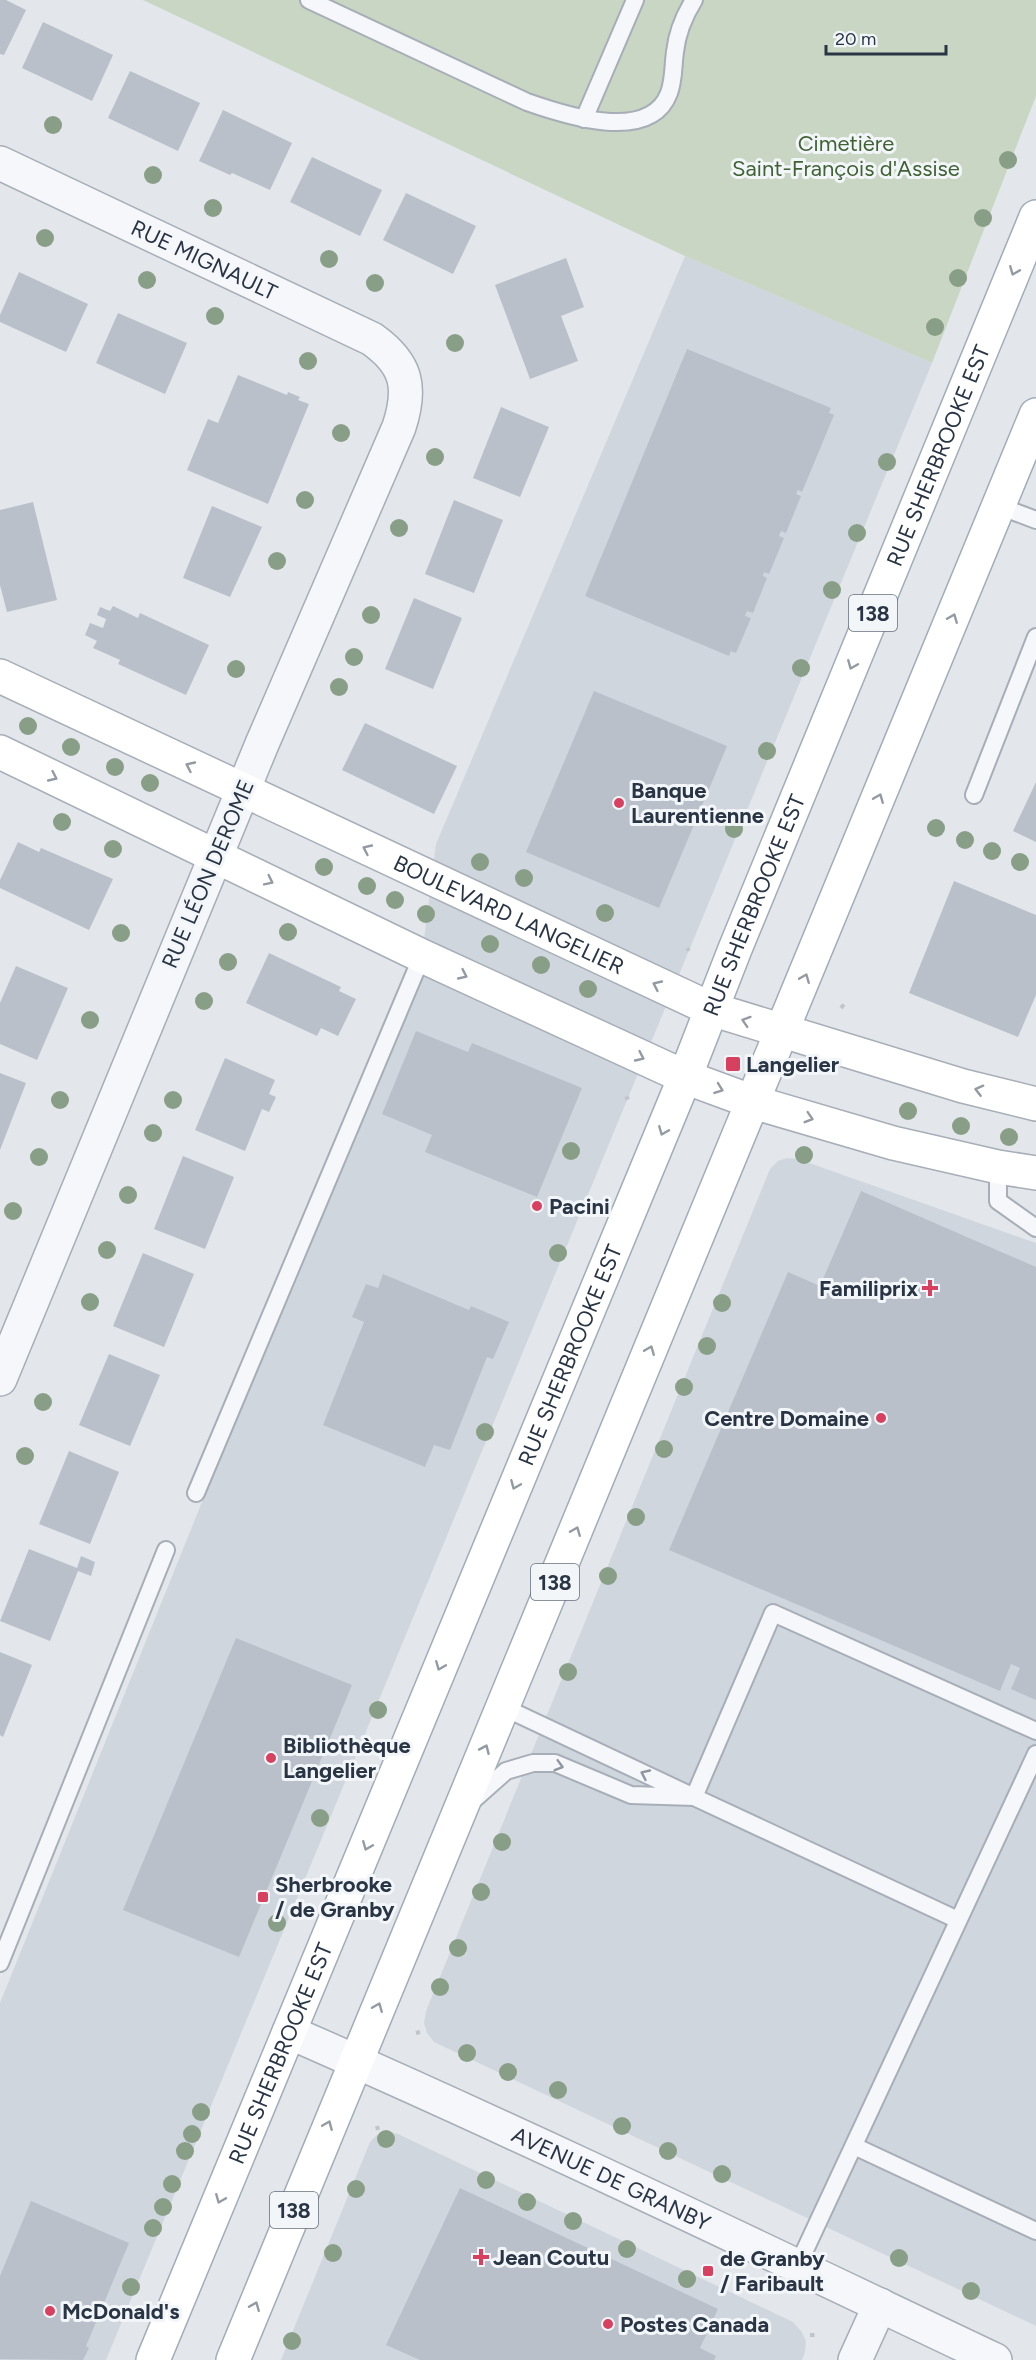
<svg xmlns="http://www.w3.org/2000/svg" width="1036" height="2360" font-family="Figtree,sans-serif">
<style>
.built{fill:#d0d6de}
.green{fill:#c9d6c3}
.building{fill:#b9c0ca}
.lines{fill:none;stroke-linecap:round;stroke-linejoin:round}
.service-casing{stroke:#a7aeb7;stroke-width:20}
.minor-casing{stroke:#a7aeb7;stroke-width:36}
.secondary-casing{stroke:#a7aeb7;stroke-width:36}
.primary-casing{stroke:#a1acb8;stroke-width:36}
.path{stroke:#c1c5cb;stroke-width:4;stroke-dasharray:4.5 4.5;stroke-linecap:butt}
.service{stroke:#f6f7fa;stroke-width:16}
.minor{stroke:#f6f7fa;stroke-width:33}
.secondary{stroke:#fff;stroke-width:33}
.primary{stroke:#fff;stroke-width:33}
.tree{fill:#899e87}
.oneway{stroke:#949aa2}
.oneway2{stroke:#9096a0}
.poi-dot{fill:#d8405f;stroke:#f3f6f9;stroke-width:2}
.labels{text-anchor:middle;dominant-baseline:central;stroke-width:6;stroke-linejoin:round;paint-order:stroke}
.shield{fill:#f3f6f9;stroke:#666f7b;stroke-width:1.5}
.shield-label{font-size:21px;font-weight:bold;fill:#293545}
.park-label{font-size:22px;fill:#406235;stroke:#f3f6f9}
.street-label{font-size:22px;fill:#293545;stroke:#f3f6f9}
.poi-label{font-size:22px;font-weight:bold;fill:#293545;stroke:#f3f6f9;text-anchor:start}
</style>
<rect width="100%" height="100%" fill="#e3e7ec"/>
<g class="built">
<polygon points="685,256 932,363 106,2360 0,2360 0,2003 422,956 436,844"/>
<polygon points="787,1158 798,1159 1036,1243 1036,2326 434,2042 427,2033 424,2023 426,2011 770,1169 778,1161"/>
<polygon points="388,2132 398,2134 793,2322 801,2331 806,2341 805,2352 802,2360 281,2360 370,2142 378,2134"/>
</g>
<polygon class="green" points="143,0 1036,0 1036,96 932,363 685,256"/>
<g class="building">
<polygon points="0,0 6,0 26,10 4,55 0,54"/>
<polygon points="43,22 113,55 92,101 22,68"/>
<polygon points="130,71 200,103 178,151 108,118"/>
<polygon points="223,110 292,143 270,190 232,173 230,175 199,161"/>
<polygon points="312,157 382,190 360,236 290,202"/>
<polygon points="406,193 476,226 453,274 383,240"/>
<polygon points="566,258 584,307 561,316 578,361 530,379 495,285"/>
<polygon points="19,272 88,304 66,352 0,322 0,315"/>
<polygon points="118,313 187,343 165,394 96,363"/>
<polygon points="687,349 831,408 829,413 834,415 802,492 798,490 796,494 801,496 786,533 781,531 779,536 784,538 769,574 764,572 763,576 767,578 753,613 747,611 745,616 751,618 736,653 731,651 729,656 585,596"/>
<polygon points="238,375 287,395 288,392 300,397 298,400 309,404 268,504 187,470 208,419 218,423"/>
<polygon points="501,407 549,427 520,497 473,478"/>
<polygon points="454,500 503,520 474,593 425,574"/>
<polygon points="33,502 57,600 7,612 0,585 0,510"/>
<polygon points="212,506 262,527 230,597 183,578"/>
<polygon points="414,598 462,618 433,689 385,669"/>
<polygon points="113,606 138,618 140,613 209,645 186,695 118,664 120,660 93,648 97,641 85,635 90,623 103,628 106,619 97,615 100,607 110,611"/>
<polygon points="594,691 727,746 659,908 526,852"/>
<polygon points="365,723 457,766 434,814 342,770"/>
<polygon points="1036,782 1036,842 1013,831"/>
<polygon points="18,842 39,852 41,848 113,879 89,930 0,888 0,880"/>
<polygon points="954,881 1036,915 1036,995 1018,1037 909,993"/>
<polygon points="269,953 341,987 339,991 356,999 338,1036 321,1028 317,1036 246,1003"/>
<polygon points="16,966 68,988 37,1060 0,1044 0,1003"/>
<polygon points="416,1031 468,1052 472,1043 582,1088 537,1197 425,1152 432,1135 382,1114"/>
<polygon points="225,1058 275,1080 269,1094 276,1097 269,1112 262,1109 245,1151 195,1130"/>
<polygon points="0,1073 26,1083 0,1150"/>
<polygon points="183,1156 234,1177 205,1249 154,1229"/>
<polygon points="861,1191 1036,1267 1036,1700 1011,1689 1020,1668 1011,1664 1000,1691 669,1550 788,1272 820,1286"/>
<polygon points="143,1253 194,1274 164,1347 113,1326"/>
<polygon points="383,1274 469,1310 471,1306 509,1322 493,1359 487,1357 450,1450 434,1445 425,1467 323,1425 364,1322 352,1317 366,1284 378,1288"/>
<polygon points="109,1354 160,1375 130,1446 79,1425"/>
<polygon points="69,1451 119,1472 90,1544 39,1524"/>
<polygon points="29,1549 77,1568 81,1556 95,1562 91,1576 78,1571 50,1641 0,1621"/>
<polygon points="236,1638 352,1685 239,1957 123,1910"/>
<polygon points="0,1652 32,1665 3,1737 0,1735"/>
<polygon points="460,2188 718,2309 700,2348 716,2356 714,2360 420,2360 386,2345"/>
<polygon points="31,2201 129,2243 86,2346 89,2348 83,2360 0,2359 0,2276"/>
</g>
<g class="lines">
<g class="service-casing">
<g id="service">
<path d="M309 0 527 102C564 115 650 144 669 93 674 80 673 65 675 52 677 33 684 16 694 0"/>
<polyline points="584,119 635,0"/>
<polyline points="999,506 1036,520"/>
<polyline points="974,795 1036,637"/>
<polyline points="998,1167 998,1201 1036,1228"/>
<polyline points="196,1493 422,956"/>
<polyline points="470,1803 506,1771 533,1763 555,1763 631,1795 694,1797 503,1707"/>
<polyline points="958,1920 694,1797 773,1613 1036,1731"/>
<polyline points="0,1963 166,1550"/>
<polyline points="854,2146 1036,2231"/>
<polyline points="798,2265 1036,1754"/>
</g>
</g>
<g class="minor-casing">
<g id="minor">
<path id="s1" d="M0 163 372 339C407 364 412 387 399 427L262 744 0 1379"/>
<path id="s2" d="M289 2032C527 2136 761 2249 995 2360"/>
<polyline points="855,2360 880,2305"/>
</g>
</g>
<g class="secondary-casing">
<g id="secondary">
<path id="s3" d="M0 676 711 1009 963 1086 1036 1104"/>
<polyline points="0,752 422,956 685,1077 753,1102 893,1143 998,1167 1036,1173"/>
</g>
</g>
<g class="primary-casing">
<g id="primary">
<path id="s4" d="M153 2360 685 1077 735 949 1036 217"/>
<polyline points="233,2360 1036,415"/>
</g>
</g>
<g class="path">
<polyline points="687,948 689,951"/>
<polyline points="841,1008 846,1002"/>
<polyline points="625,1099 629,1097"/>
<polyline points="416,2033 420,2032"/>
<polyline points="377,2126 378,2130"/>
<polyline points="810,2335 815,2335"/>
</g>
<use href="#service" class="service"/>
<use href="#minor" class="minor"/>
<use href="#secondary" class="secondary"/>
<use href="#primary" class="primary"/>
</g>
<g class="tree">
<circle cx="53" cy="125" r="9"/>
<circle cx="1008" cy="160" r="9"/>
<circle cx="153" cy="175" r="9"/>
<circle cx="213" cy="208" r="9"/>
<circle cx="983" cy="218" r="9"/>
<circle cx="45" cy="238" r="9"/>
<circle cx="329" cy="259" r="9"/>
<circle cx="958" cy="278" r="9"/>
<circle cx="147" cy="280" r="9"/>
<circle cx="375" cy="283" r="9"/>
<circle cx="215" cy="316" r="9"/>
<circle cx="935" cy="327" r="9"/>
<circle cx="455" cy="343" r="9"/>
<circle cx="308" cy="361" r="9"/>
<circle cx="341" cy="433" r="9"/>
<circle cx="435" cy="457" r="9"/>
<circle cx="887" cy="462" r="9"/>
<circle cx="305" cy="500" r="9"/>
<circle cx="399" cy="528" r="9"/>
<circle cx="857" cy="533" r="9"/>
<circle cx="277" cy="561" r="9"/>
<circle cx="832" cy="590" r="9"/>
<circle cx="371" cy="615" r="9"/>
<circle cx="354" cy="657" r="9"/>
<circle cx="801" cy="668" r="9"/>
<circle cx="236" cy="669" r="9"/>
<circle cx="339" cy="687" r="9"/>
<circle cx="28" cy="726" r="9"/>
<circle cx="71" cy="747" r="9"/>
<circle cx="767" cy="751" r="9"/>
<circle cx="115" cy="767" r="9"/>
<circle cx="150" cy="783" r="9"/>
<circle cx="62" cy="822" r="9"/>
<circle cx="936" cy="828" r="9"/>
<circle cx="734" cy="829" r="9"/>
<circle cx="965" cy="840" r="9"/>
<circle cx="113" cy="849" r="9"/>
<circle cx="992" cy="851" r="9"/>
<circle cx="480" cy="862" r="9"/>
<circle cx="1020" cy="862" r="9"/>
<circle cx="324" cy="867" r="9"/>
<circle cx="524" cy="878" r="9"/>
<circle cx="367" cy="886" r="9"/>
<circle cx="395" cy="900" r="9"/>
<circle cx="605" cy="913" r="9"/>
<circle cx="426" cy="914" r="9"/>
<circle cx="288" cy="932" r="9"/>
<circle cx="121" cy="933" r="9"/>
<circle cx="490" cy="944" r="9"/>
<circle cx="228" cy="962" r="9"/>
<circle cx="541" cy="965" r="9"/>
<circle cx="588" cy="989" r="9"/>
<circle cx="204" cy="1001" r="9"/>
<circle cx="90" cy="1020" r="9"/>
<circle cx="60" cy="1100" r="9"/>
<circle cx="173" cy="1100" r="9"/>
<circle cx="908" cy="1111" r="9"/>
<circle cx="961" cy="1126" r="9"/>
<circle cx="153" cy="1133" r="9"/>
<circle cx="1009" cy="1137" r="9"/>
<circle cx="571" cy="1151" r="9"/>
<circle cx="804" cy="1155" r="9"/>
<circle cx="39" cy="1157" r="9"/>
<circle cx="128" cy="1195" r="9"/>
<circle cx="13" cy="1211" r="9"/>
<circle cx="107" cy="1250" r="9"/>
<circle cx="558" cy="1253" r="9"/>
<circle cx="90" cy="1302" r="9"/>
<circle cx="722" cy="1303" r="9"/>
<circle cx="707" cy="1346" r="9"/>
<circle cx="684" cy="1387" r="9"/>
<circle cx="43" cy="1402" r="9"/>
<circle cx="485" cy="1432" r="9"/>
<circle cx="664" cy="1449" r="9"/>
<circle cx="25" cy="1456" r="9"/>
<circle cx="636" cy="1517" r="9"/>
<circle cx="608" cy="1576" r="9"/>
<circle cx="568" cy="1672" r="9"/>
<circle cx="378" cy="1710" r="9"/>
<circle cx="320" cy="1818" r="9"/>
<circle cx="502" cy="1842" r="9"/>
<circle cx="481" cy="1892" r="9"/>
<circle cx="277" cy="1923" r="9"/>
<circle cx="458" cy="1948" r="9"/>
<circle cx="440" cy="1987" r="9"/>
<circle cx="467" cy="2053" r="9"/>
<circle cx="508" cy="2072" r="9"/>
<circle cx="558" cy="2090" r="9"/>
<circle cx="201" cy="2112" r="9"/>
<circle cx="622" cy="2126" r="9"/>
<circle cx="192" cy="2134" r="9"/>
<circle cx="386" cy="2139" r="9"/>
<circle cx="185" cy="2151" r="9"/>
<circle cx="668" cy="2151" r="9"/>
<circle cx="722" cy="2174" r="9"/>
<circle cx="486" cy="2180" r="9"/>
<circle cx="172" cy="2184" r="9"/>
<circle cx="356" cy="2189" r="9"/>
<circle cx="527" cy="2202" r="9"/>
<circle cx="163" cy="2207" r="9"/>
<circle cx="573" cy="2221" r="9"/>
<circle cx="153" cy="2228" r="9"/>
<circle cx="627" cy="2249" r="9"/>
<circle cx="333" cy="2253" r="9"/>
<circle cx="899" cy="2258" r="9"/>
<circle cx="687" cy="2279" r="9"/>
<circle cx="131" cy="2287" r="9"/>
<circle cx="971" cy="2291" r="9"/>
<circle cx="292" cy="2341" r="9"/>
</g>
<defs><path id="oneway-chevron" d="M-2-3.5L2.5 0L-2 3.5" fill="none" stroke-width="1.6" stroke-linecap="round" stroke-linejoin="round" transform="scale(1.5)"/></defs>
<g class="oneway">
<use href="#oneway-chevron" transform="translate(1014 271) rotate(112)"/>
<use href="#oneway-chevron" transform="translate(953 618) rotate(-68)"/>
<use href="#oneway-chevron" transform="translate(852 665) rotate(112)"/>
<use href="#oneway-chevron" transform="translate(190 766) rotate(-155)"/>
<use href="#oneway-chevron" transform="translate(53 777) rotate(25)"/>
<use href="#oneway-chevron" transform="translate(879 798) rotate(-68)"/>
<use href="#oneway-chevron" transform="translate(367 849) rotate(-155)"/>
<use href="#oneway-chevron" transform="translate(269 881) rotate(26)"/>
<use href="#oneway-chevron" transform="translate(463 975) rotate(25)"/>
<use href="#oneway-chevron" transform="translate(805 978) rotate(-68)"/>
<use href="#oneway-chevron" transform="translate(657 985) rotate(-155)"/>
<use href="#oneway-chevron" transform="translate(746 1021) rotate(-162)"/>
<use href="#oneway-chevron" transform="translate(640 1057) rotate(25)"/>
<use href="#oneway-chevron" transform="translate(719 1089) rotate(20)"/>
<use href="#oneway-chevron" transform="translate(979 1090) rotate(-166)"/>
<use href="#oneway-chevron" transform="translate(809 1118) rotate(17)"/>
<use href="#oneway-chevron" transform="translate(663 1131) rotate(112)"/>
<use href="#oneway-chevron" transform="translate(650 1350) rotate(-68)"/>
<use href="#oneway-chevron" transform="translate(515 1485) rotate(113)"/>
<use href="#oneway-chevron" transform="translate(576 1531) rotate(-68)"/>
<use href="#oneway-chevron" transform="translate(440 1666) rotate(112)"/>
<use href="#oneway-chevron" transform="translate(485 1749) rotate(-66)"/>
<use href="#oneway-chevron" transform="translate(367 1846) rotate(112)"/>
<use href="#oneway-chevron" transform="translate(378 2007) rotate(-68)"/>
<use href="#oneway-chevron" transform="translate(328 2125) rotate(-67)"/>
<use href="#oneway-chevron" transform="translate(220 2199) rotate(112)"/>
<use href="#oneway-chevron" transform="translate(255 2306) rotate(-68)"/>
</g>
<g class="oneway2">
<use href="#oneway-chevron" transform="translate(559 1766) rotate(16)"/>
<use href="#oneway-chevron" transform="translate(645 1774) rotate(-155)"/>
</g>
<g class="poi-dot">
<circle cx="619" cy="803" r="6"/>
<rect x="725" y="1056" width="16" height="16" rx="3"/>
<circle cx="537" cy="1206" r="6"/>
<path d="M927 1279h6v6h6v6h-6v6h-6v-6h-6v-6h6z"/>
<circle cx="881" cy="1418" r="6"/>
<circle cx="271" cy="1758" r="6"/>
<rect x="257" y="1891" width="12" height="12" rx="3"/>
<path d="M478 2248h6v6h6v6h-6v6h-6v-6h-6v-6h6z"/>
<rect x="702" y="2265" width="12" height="12" rx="3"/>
<circle cx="50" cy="2311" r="6"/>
<circle cx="608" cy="2324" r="6"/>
</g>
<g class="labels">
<g class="shield">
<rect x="849" y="595" width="48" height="36" rx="4.5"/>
<rect x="531" y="1564" width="48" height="36" rx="4.5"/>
<rect x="270" y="2192" width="48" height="36" rx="4.5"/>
</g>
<g class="shield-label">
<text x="873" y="613">138</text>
<text x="555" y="1582">138</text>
<text x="294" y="2210">138</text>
</g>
<g class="park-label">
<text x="846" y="143">Cimetière<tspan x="846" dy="25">Saint-François d'Assise</tspan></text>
</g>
<g class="street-label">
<text stroke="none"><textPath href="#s1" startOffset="226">RUE MIGNAULT</textPath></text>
<text stroke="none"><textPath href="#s4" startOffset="2060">RUE SHERBROOKE EST</textPath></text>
<text transform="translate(208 874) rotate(-67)">RUE LÉON DEROME</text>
<text stroke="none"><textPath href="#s4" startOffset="1574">RUE SHERBROOKE EST</textPath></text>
<text stroke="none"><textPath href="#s3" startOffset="562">BOULEVARD LANGELIER</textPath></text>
<text stroke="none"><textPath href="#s4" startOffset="1088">RUE SHERBROOKE EST</textPath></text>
<text stroke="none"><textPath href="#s4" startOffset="332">RUE SHERBROOKE EST</textPath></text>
<text stroke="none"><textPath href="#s2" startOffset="354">AVENUE DE GRANBY</textPath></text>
</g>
<g class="poi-label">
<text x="631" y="790">Banque<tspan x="631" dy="25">Laurentienne</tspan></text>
<text x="746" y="1064">Langelier</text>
<text x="549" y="1206">Pacini</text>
<text x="918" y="1288" text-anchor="end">Familiprix</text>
<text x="869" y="1418" text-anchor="end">Centre Domaine</text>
<text x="283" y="1745">Bibliothèque<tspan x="283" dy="25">Langelier</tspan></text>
<text x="275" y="1884">Sherbrooke<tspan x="275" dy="25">/ de Granby</tspan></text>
<text x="493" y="2257">Jean Coutu</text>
<text x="720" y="2258">de Granby<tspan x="720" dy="25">/ Faribault</tspan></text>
<text x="62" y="2311">McDonald's</text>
<text x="620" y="2324">Postes Canada</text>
</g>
</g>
<path d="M826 45v9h120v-9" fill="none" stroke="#293545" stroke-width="3"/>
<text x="835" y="45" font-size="18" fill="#293545" stroke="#f3f6f9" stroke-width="4.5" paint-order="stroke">20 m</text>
</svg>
